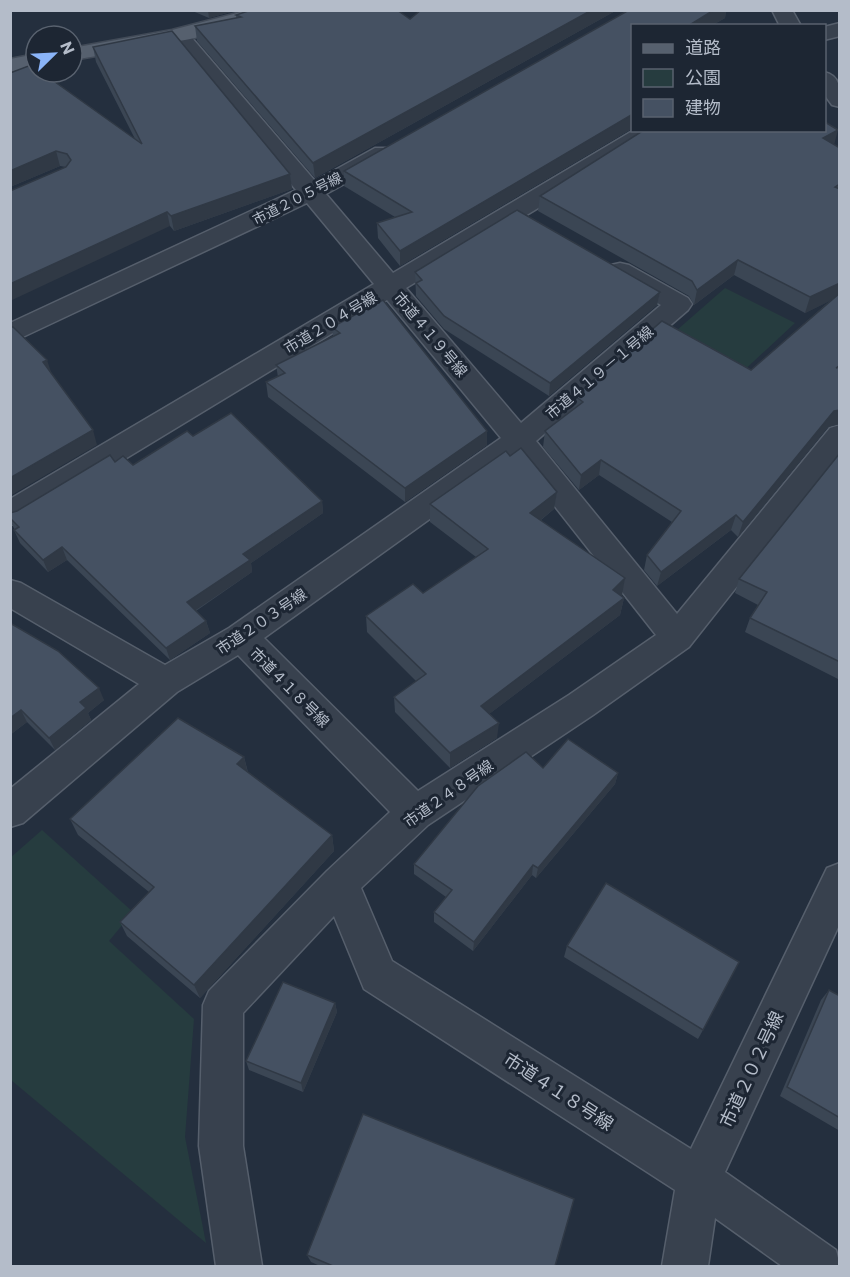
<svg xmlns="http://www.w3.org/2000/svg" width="850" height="1277" font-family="Commissioner,'Noto Sans JP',sans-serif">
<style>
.green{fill:#263c3f}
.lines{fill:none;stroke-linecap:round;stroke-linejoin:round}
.minor-casing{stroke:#565f6c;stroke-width:3}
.major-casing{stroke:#414a57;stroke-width:3}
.minor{fill:#38414e;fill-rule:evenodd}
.major{fill:#56606e;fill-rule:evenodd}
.wall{fill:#3b4654}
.shaded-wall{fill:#303945}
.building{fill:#455162;stroke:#303945;stroke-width:1.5}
.labels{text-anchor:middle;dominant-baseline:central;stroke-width:6;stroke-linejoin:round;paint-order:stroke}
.far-street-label{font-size:14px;fill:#b4bcc9;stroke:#1d2633}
.street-label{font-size:15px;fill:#b4bcc9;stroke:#1d2633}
.near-street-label{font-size:18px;fill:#b4bcc9;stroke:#1d2633}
</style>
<rect width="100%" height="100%" fill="#242f3e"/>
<g class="green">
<polygon points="725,288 795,323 739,375 669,337"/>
<polygon points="42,830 133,912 109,941 194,1019 185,1137 206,1243 11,1080 10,858"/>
</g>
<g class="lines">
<g class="minor-casing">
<g id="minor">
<polygon points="772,10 792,10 801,26 780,26"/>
<polygon points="840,23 840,36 824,40 824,27"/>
<path d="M179 29 186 31 315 181 375 148H391L395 153 391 158 326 194 393 273 634 130H662L659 135 406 288 521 423 661 305 611 277 607 271 611 265 620 263 629 265 688 298 692 304 688 310 536 441 677 614 830 428 840 425V456L689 647 593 715 428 825 361 888 392 961 691 1149 827 868 840 863V923L725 1172 836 1250 840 1266H782L715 1218 708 1266H662L675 1190 364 989 334 916 243 1013V1146L262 1266H216L199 1146 203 1005 209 991 327 871 390 812 238 655 177 692 23 823 10 827V789L139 684 10 608V580L21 583 165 665 229 628 501 438 387 300 21 522 10 525V499L374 284 307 203 10 343V323L296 190 172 39 169 35 172 31ZM516 457 656 635 569 695 418 791 264 638Z"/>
<path d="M824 72C842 76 840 92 840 107L832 105 824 94Z"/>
</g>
</g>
<g class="major-casing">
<g id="major">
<path d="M249 10H281C268 29 103 55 72 60V48L172 30Z"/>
<polygon points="36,54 36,66 10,72 10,59"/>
</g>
</g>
<use href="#minor" class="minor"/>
<use href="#major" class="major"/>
</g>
<g class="wall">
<polygon points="190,10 238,10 209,18"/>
<polygon points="421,10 617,10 315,178 197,41 195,26 236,18 236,15 410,19"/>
<polygon points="629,10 726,10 725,18 711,26 633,26 633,128 400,266 378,238 377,223 395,217 344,186 344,171"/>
<polygon points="93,47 290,174 292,189 174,231 170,226 66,167 60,166 10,187 10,73 135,139 96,62"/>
<polygon points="834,145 840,148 840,424 828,427 738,537 731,530 657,586 644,570 647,555 672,522 599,475 579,490 543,447 545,431 573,410 575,396 751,370 831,300 805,313 734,275 694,305 689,296 538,211 540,196"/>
<polygon points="415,272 660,292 657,305 549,396 444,329 416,296"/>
<polygon points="332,327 487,445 405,502 268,397 266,382 278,377 276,365 333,337"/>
<polygon points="193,436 322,501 323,513 251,563 252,572 196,611 206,621 210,633 170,660 67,560 48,572 20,543 14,530 15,530 10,521 10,513 17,511 115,462 133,465"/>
<polygon points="840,453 840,680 745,632 750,618 758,605 735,593 739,579"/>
<polygon points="510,456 557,492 554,509 541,520 622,595 621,596 624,598 620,615 489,714 497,738 450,768 395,712 394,697 416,681 367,632 366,616 423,593 476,557 430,522 430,504"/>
<polygon points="10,623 104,700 88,713 91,720 55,750 27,722 10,735"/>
<polygon points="244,757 248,772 332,835 334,851 200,998 127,936 120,922 149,892 78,835 70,819"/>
<polygon points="543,768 618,773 615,784 536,878 532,875 473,951 434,922 434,912 446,897 414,874 414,864"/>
<polygon points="567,946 703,1030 698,1039 564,957"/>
<polygon points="829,990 840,996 840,1131 780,1096 821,1000"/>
<polygon points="335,1003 337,1012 303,1092 249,1070 246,1061"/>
<polygon points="307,1255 555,1266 320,1266 311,1262"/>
</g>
<g class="shaded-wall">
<polygon points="208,10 238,10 209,18"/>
<polygon points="592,10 617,10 315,178 313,163"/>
<polygon points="714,10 726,10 725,18 711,26 688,26"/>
<polygon points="633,114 633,128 400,266 400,251"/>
<polygon points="838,130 834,145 823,138"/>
<polygon points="56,151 60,166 10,187 10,171"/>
<polygon points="290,174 292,189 174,231 171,216"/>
<polygon points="167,212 170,226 10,301 10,284"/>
<polygon points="738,260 734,275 694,305 697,290"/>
<polygon points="840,283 840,296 805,313 810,297"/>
<polygon points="660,292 657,305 549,396 550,383"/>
<polygon points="47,360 52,375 43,362"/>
<polygon points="840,410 840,424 828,427 738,537 743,522 834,411"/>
<polygon points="93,430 97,445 10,496 10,478"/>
<polygon points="487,431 487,445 405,502 405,488"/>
<polygon points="601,460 599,475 579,490 581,475"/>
<polygon points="557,492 554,509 528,530 530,513"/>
<polygon points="322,501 323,513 251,563 252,572 190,614 187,602 243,554"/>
<polygon points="736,515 731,530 657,586 661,572"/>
<polygon points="62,547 67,560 48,572 43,560"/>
<polygon points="625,578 622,595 609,607 613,590"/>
<polygon points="624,598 620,615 480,721 481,706"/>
<polygon points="206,621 210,633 170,660 166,648"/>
<polygon points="99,688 104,700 88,713 91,720 55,750 49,738 80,702"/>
<polygon points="21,710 27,722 10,735 10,718"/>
<polygon points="499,723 497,738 450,768 450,753"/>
<polygon points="244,757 248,774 237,764"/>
<polygon points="618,773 615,784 536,878 538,868"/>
<polygon points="332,835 334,851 200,998 194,985"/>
<polygon points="533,865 532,875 473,951 474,942"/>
<polygon points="335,1003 337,1012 303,1092 301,1083"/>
</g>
<g class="building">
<polygon points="251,10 397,10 410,19 421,10 592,10 313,163 195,26 241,17 236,15"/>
<polygon points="629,10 714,10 688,26 633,26 633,114 400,251 377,223 412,212 344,171"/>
<polygon points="172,31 290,174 171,216 167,212 10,284 10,191 66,167 71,160 67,154 56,151 10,171 10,73 31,65 36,68 36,72 41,72 142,144 93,47"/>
<polygon points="825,122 838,130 823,138 840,148 840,184 835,187 840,189 840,283 810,297 738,260 697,290 692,281 540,196 644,130 825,130"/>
<polygon points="517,210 660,292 550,383 444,316 416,283 422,280 415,272"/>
<polygon points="840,293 840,365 836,368 840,367 840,410 834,411 743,522 736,515 661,572 647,555 681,511 601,460 581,475 545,431 583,402 575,396 662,321 751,370"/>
<polygon points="383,300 487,431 405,488 266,382 285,373 276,365 340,333 332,327"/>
<polygon points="10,327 13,327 47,360 43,362 93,430 10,478"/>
<polygon points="231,413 322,501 243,554 250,560 187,602 206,621 166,648 62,547 43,560 14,530 19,527 10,518 10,513 17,511 110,455 115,462 123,456 133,465 187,431 193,436"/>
<polygon points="521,448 557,492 530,513 625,578 613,590 624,598 481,706 499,723 450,753 394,697 426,674 366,616 413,584 423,593 488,549 430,504 506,451 510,456"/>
<polygon points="840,453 840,662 750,618 767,592 739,579"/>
<polygon points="10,623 58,651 99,688 80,702 86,708 49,738 21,710 10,718"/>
<polygon points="178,718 244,757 237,764 332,835 194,985 120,922 154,887 70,819"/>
<polygon points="568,739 618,773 538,868 533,865 474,942 434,912 452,890 414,864 478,786 526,752 543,768"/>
<polygon points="606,883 739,962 703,1030 567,946"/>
<polygon points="283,982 335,1003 301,1083 246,1061"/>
<polygon points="829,990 840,996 840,1118 787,1087"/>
<polygon points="363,1114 574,1199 555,1266 333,1266 307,1255"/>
</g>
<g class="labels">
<g class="far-street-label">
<text transform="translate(297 198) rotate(-27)">市道２０５号線</text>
</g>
<g class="street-label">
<text transform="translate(330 322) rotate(-31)">市道２０４号線</text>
<text transform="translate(431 334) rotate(50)">市道４１９号線</text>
<text transform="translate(599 372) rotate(-40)">市道４１９－１号線</text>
<text transform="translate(261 621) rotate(-34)">市道２０３号線</text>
<text transform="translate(290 687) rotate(45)">市道４１８号線</text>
<text transform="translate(448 793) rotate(-35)">市道２４８号線</text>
</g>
<g class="near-street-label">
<text transform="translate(751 1069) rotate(-65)">市道２０２号線</text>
<text transform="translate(559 1091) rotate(33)">市道４１８号線</text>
</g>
</g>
<rect width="850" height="1277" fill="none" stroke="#b4bcc9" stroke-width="24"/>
<rect x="631" y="24" width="195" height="108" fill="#1d2633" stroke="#59626f" stroke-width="1.5"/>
<rect x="643" y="44" width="30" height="9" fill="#56606e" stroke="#59626f" stroke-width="1.5"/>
<text x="685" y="54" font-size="18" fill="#b4bcc9">道路</text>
<rect x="643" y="69" width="30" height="18" fill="#263c3f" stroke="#59626f" stroke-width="1.5"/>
<text x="685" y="84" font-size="18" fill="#b4bcc9">公園</text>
<rect x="643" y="99" width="30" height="18" fill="#455162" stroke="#59626f" stroke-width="1.5"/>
<text x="685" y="114" font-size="18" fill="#b4bcc9">建物</text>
<g transform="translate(54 54) rotate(66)"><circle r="28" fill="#1d2633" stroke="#59626f" stroke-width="1.5"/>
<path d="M0-4.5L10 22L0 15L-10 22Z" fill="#8ab4f8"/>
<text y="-9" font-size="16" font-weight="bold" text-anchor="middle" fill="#b4bcc9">N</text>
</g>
</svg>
